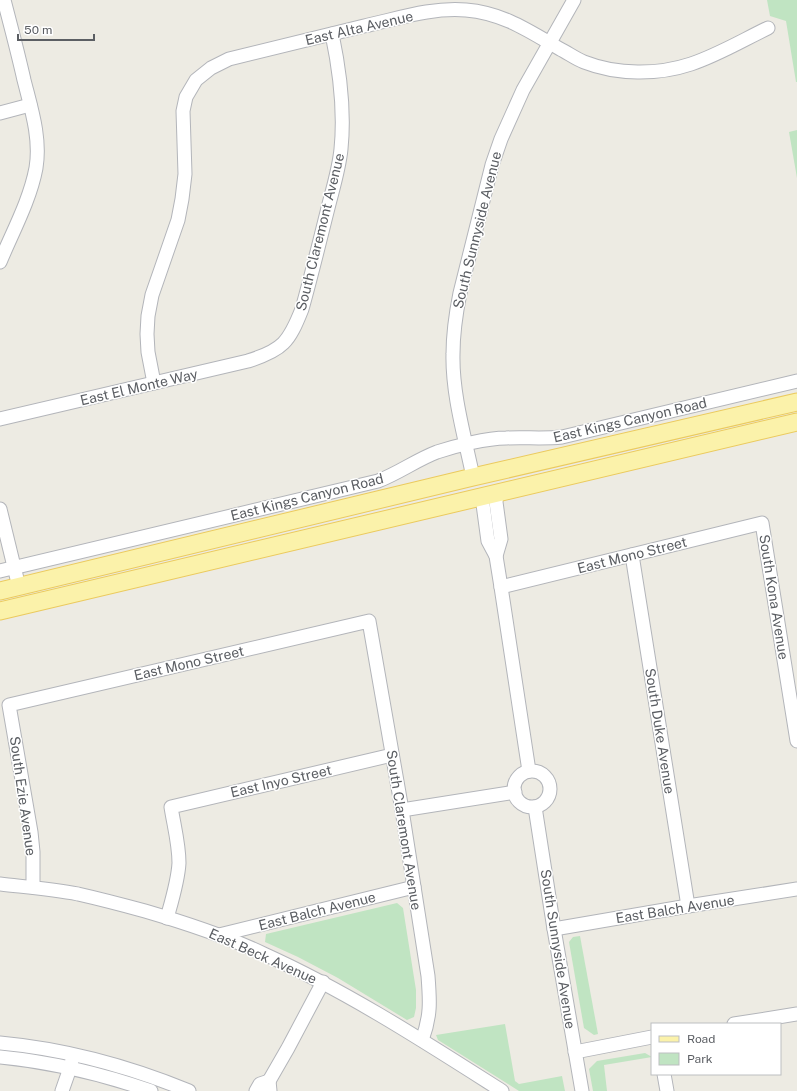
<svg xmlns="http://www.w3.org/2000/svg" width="797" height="1091" font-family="'Public Sans',sans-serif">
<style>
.green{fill:#c0e4c2}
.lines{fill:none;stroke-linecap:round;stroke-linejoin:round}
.minor-casing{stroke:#b3b5ba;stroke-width:15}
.major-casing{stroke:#ebca5e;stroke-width:19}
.minor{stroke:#fff;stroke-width:13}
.major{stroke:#fbf2aa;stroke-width:17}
.labels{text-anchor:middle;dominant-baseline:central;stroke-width:3;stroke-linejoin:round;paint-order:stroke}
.street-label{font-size:14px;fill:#5b5e63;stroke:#fff}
</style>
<rect width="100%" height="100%" fill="#edebe3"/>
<g class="green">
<polygon points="767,0 797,0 797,82 796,82 786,21 770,16"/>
<polygon points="797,130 797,178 789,132"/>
<polygon points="397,903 403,908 416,990 416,1008 414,1017 407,1020 338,978 298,957 265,942 266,934"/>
<polygon points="580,936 598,1034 594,1035 584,1028 569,942 573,937"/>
<polygon points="505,1024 515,1081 519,1084 562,1076 565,1091 519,1091 438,1040 436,1035"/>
<polygon points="645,1053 652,1057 604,1065 607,1091 593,1091 589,1069 597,1061"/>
</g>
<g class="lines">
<g class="minor-casing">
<g id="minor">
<polyline points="0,113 30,105"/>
<path d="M0 262C13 231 30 200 36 168 41 138 31 108 24 80 18 53 11 27 4 0"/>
<path d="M154 383 148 352 147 334 148 316 152 295 178 220 182 199 185 174 183 111 186 97 196 80 211 68 229 59C274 48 319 37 364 26 397 19 431 7 466 10 503 13 529 31 560 49 568 53 576 59 584 62 617 75 658 75 691 64 718 55 743 40 768 28"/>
<path d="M0 419 248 361C283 350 289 342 302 309 311 277 319 244 327 212 332 191 339 170 341 149 345 110 340 72 332 34"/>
<path d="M473 477C465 438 452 394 453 354 453 333 456 313 460 293L492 165 501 139 523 90 574 0"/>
<polyline points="482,497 488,541 496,556 501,587 529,771"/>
<polyline points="0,509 19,587"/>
<polyline points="632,555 688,906"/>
<polyline points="496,556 501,539 496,502 497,493"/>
<path d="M0 571 378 481C399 473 416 460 437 452 455 446 487 438 506 438 525 437 543 439 562 437L797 381"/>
<polyline points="501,587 762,523 797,741"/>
<circle cx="532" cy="789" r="18"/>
<polyline points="535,807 554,929 582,1091"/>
<polyline points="402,810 515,792"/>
<path d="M0 884C26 887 52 889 78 894 100 899 123 905 145 911 186 923 226 936 264 954 348 992 425 1042 502 1091"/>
<path d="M33 887V852L31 832 9 705 369 621 402 810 428 976C430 1001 431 1016 422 1040"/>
<path d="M167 918C172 900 178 881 179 863 179 844 174 826 171 807L392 755"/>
<polyline points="554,929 688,906 797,889"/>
<polyline points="219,935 414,887"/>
<polyline points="734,1024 797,1014"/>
<path d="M0 1043C65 1049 128 1066 189 1091"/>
<polyline points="575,1052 652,1037"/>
<path d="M0 1057C51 1062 102 1074 151 1091"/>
<polyline points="664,1074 667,1091"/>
<polyline points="269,1081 288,1048 323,982"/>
<polyline points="62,1091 70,1068 72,1060"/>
<polyline points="256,1091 260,1084 269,1081 270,1091"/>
</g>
</g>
<g class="major-casing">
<g id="major">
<polyline points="0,591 473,477 797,402"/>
<polyline points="0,611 797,422"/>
</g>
</g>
<use href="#minor" class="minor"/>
<use href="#major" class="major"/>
</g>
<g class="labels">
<g class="street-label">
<text transform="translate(359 28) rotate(-13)">East Alta Avenue</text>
<text transform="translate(477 230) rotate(-76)">South Sunnyside Avenue</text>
<text transform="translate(320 232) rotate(-76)">South Claremont Avenue</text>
<text transform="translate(139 387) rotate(-13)">East El Monte Way</text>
<text transform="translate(630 420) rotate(-13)">East Kings Canyon Road</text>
<text transform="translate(307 497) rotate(-14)">East Kings Canyon Road</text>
<text transform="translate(632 555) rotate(-14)">East Mono Street</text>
<text transform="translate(774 597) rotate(81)">South Kona Avenue</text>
<text transform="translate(189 663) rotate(-13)">East Mono Street</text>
<text transform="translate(660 731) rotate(81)">South Duke Avenue</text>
<text transform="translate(281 781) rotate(-13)">East Inyo Street</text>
<text transform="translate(23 796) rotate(82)">South Ezie Avenue</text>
<text transform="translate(404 830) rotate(81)">South Claremont Avenue</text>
<text transform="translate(675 909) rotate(-9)">East Balch Avenue</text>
<text transform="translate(317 911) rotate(-14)">East Balch Avenue</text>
<text transform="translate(558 949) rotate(81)">South Sunnyside Avenue</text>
<text transform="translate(263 956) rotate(24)">East Beck Avenue</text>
</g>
</g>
<rect x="651" y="1023" width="130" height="52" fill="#ffffff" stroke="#bdbfc1"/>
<rect x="659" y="1036" width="20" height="6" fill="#fbf2aa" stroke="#bdbfc1"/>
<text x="687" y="1043" font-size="12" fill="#5b5e63">Road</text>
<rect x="659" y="1053" width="20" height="12" fill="#c0e4c2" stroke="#bdbfc1"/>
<text x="687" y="1063" font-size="12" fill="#5b5e63">Park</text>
<path d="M18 34v6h76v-6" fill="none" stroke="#5b5e63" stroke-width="2"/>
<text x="24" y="34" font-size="12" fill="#5b5e63" stroke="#ffffff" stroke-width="3" paint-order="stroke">50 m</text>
</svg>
